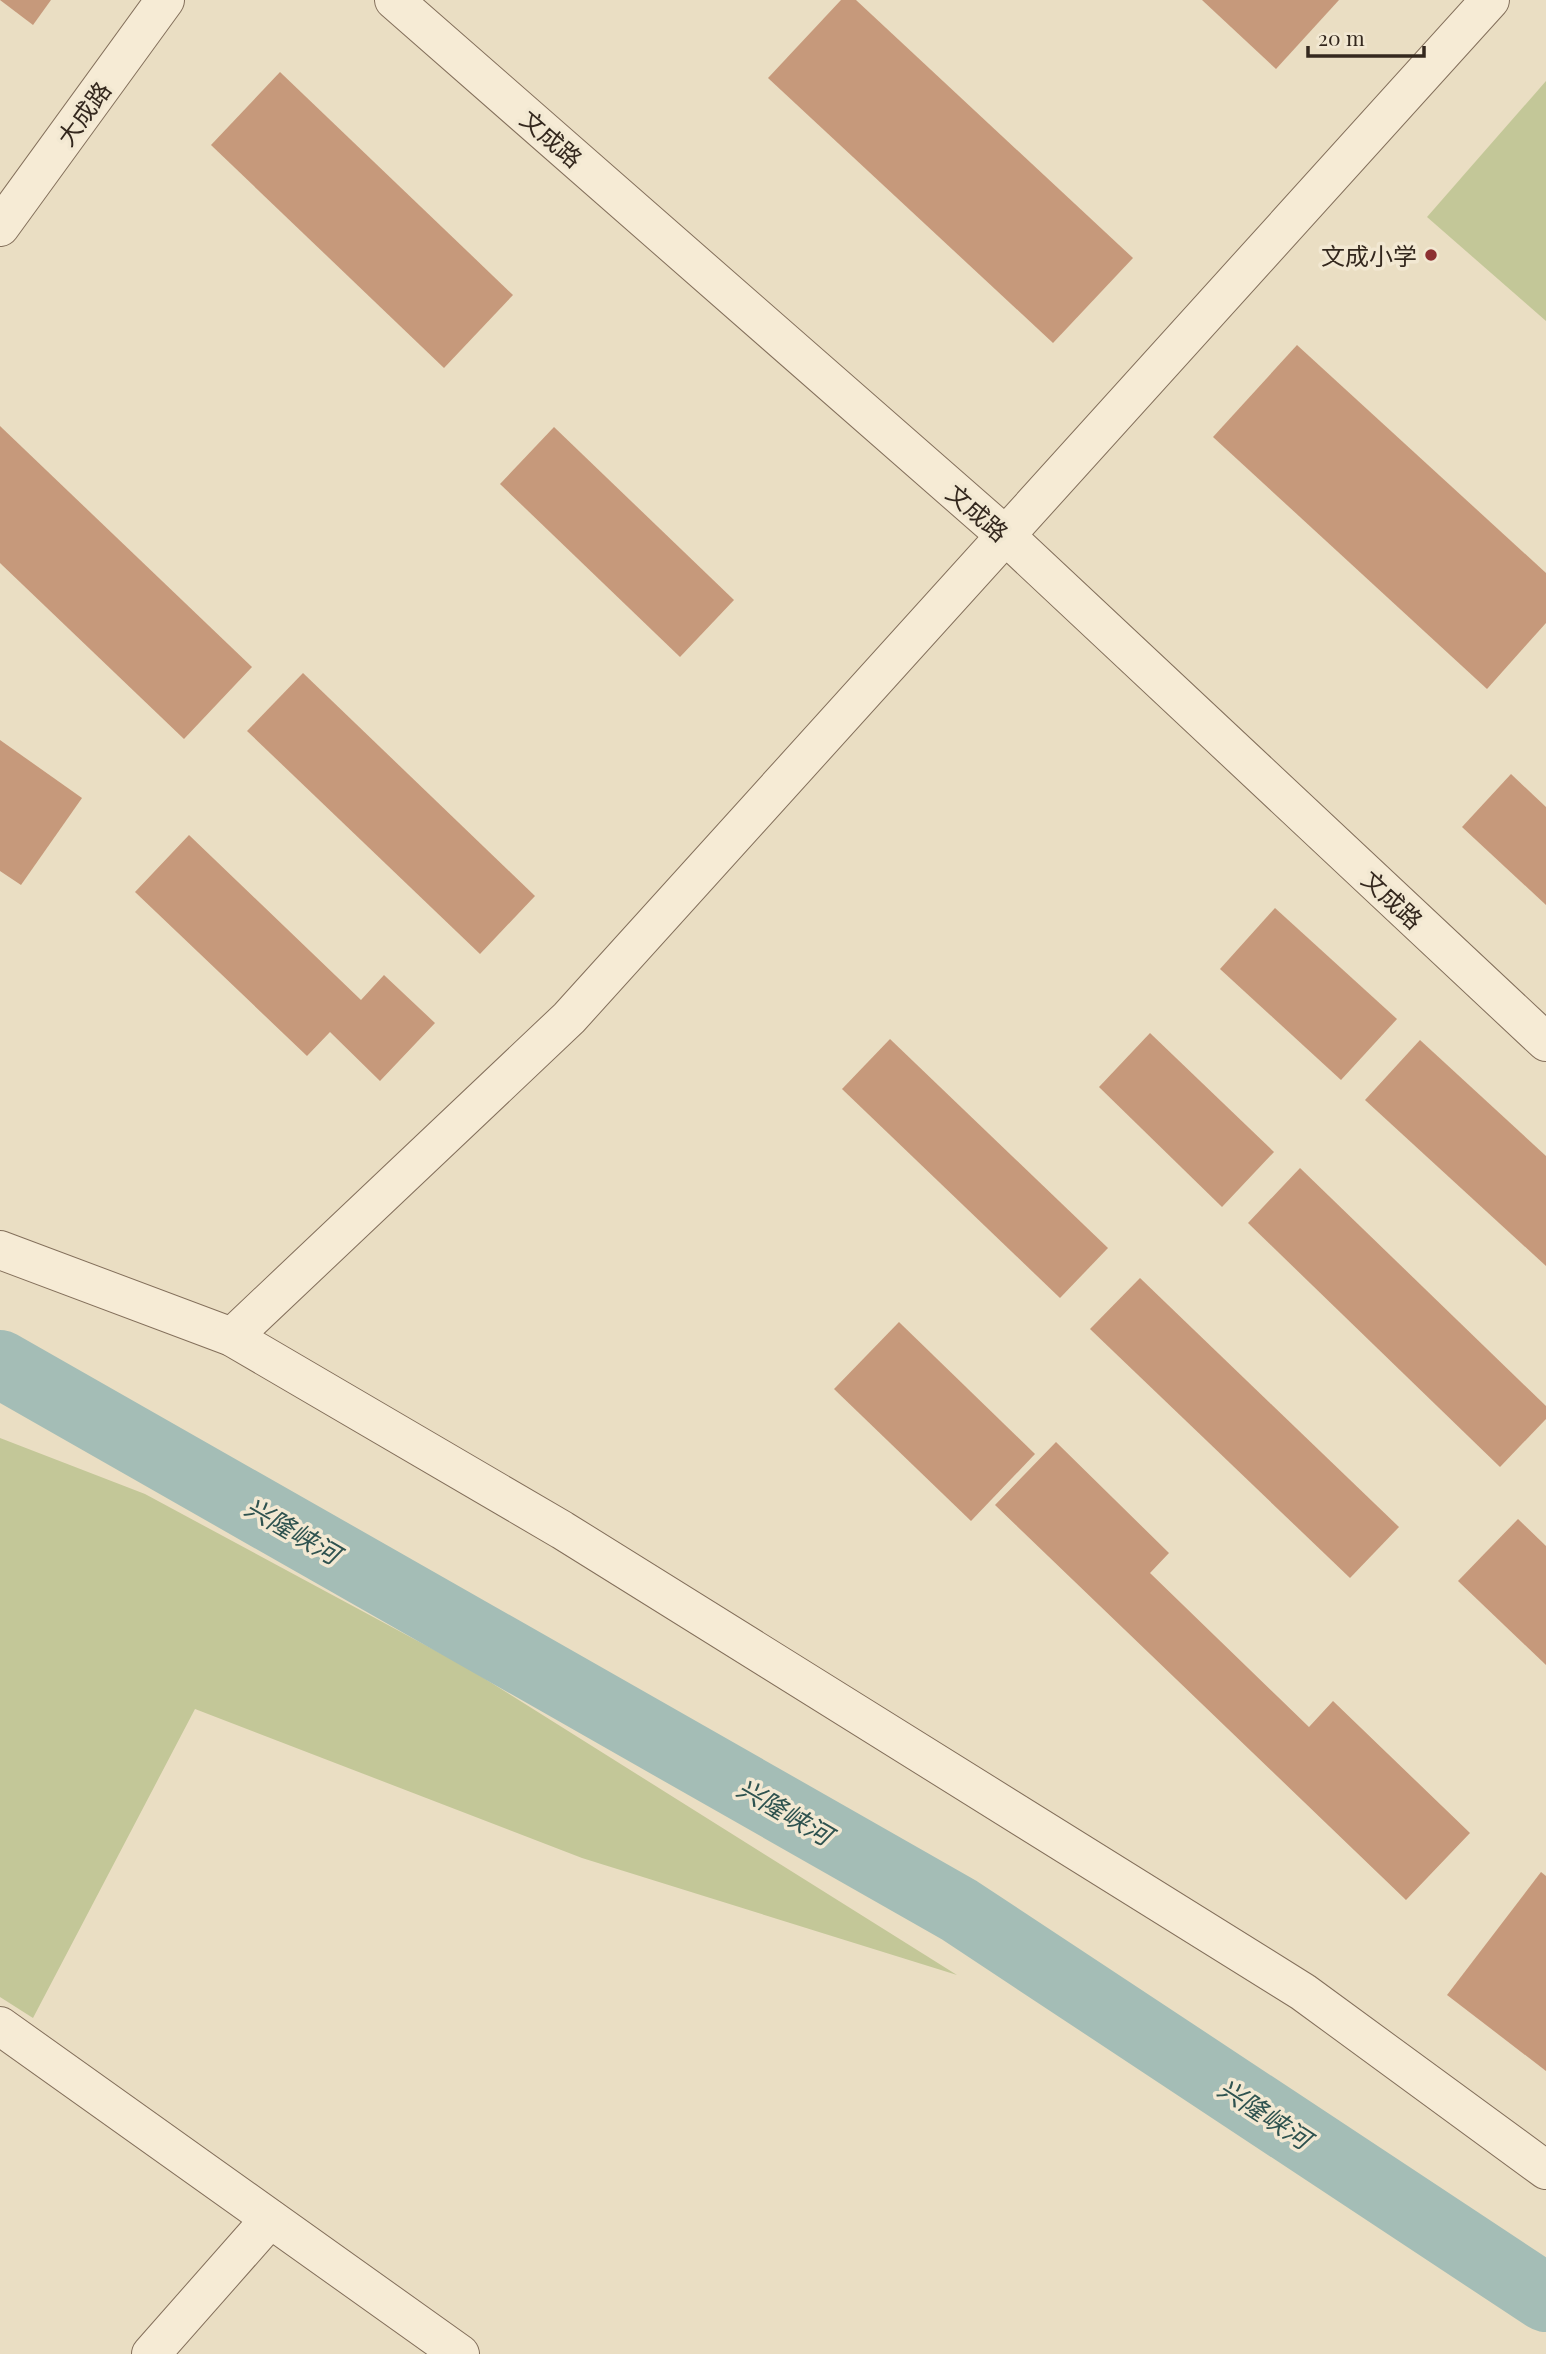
<svg xmlns="http://www.w3.org/2000/svg" width="1546" height="2354" font-family="'Playfair Display','Noto Sans SC',serif">
<style>
.green{fill:#c3c798}
.lines{fill:none;stroke-linecap:round;stroke-linejoin:round}
.river{stroke:#a4bdb6;stroke-width:68}
.building{fill:#c6997b}
.minor-casing{stroke:#836f5b;stroke-width:40}
.minor{stroke:#f6ebd5;stroke-width:38}
.poi-dot{fill:#8d3032;stroke:#f2e8d2;stroke-width:2.5}
.labels{text-anchor:middle;dominant-baseline:central;stroke-width:7;stroke-linejoin:round;paint-order:stroke}
.street-label{font-size:24px;fill:#34281e;stroke:#f2e8d2}
.poi-label{font-size:24px;fill:#34281e;stroke:#f2e8d2;text-anchor:end}
.water-label{font-size:26px;font-style:italic;fill:#2e524f;stroke:#f2e8d2}
</style>
<rect width="100%" height="100%" fill="#eadec3"/>
<g class="green">
<polygon points="1546,81 1546,321 1427,217"/>
<polygon points="0,1438 145,1494 466,1667 957,1975 582,1858 195,1709 33,2018 0,1997"/>
</g>
<g class="lines">
<polyline class="river" points="0,1364 959,1910 1546,2298"/>
</g>
<g class="building">
<polygon points="0,0 51,0 33,25"/>
<polygon points="841,0 856,0 1133,258 1053,343 768,78"/>
<polygon points="1202,0 1339,0 1276,69"/>
<polygon points="280,72 513,295 444,368 211,145"/>
<polygon points="1297,345 1546,573 1546,623 1487,689 1213,437"/>
<polygon points="0,426 252,667 184,739 0,563"/>
<polygon points="554,427 734,600 680,657 500,484"/>
<polygon points="303,673 535,896 480,954 247,731"/>
<polygon points="0,740 82,798 21,885 0,871"/>
<polygon points="1511,774 1546,807 1546,905 1462,827"/>
<polygon points="189,835 361,1000 384,975 435,1023 380,1081 330,1032 307,1056 135,892"/>
<polygon points="1275,908 1397,1019 1341,1080 1220,969"/>
<polygon points="1150,1033 1274,1152 1222,1207 1099,1087"/>
<polygon points="890,1039 1108,1248 1060,1298 842,1089"/>
<polygon points="1420,1040 1546,1156 1546,1266 1365,1100"/>
<polygon points="1300,1168 1546,1406 1546,1419 1500,1467 1248,1223"/>
<polygon points="1140,1278 1399,1527 1350,1578 1090,1329"/>
<polygon points="899,1322 1035,1454 971,1521 834,1389"/>
<polygon points="1056,1442 1169,1553 1150,1573 1309,1727 1333,1701 1470,1833 1406,1900 995,1505"/>
<polygon points="1518,1519 1546,1546 1546,1665 1458,1581"/>
<polygon points="1541,1872 1546,1876 1546,2071 1447,1995"/>
</g>
<g class="lines">
<g class="minor-casing">
<g id="minor">
<polyline points="394,0 1006,536 1546,1042"/>
<polyline points="0,227 165,0"/>
<polyline points="0,1250 232,1337 562,1530 1303,1992 1546,2170"/>
<polyline points="232,1337 569,1018 1490,0"/>
<polyline points="0,2026 460,2354"/>
<polyline points="151,2354 270,2219"/>
</g>
</g>
<use href="#minor" class="minor"/>
</g>
<circle class="poi-dot" cx="1431" cy="255" r="7"/>
<g class="labels">
<g class="street-label">
<text transform="translate(83 113) rotate(-54)">大成路</text>
<text transform="translate(552 138) rotate(41)">文成路</text>
<text transform="translate(978 512) rotate(41)">文成路</text>
<text transform="translate(1393 899) rotate(43)">文成路</text>
</g>
<g class="poi-label">
<text x="1417" y="255">文成小学</text>
</g>
<g class="water-label">
<text transform="translate(293 1530) rotate(30)">兴隆峡河</text>
<text transform="translate(785 1811) rotate(30)">兴隆峡河</text>
<text transform="translate(1265 2113) rotate(33)">兴隆峡河</text>
</g>
</g>
<path d="M1308 46v10h116v-10" fill="none" stroke="#34281e" stroke-width="3.5"/>
<text x="1318" y="46" font-size="21" fill="#34281e" stroke="#f2e8d2" stroke-width="5" paint-order="stroke">20 m</text>
</svg>
